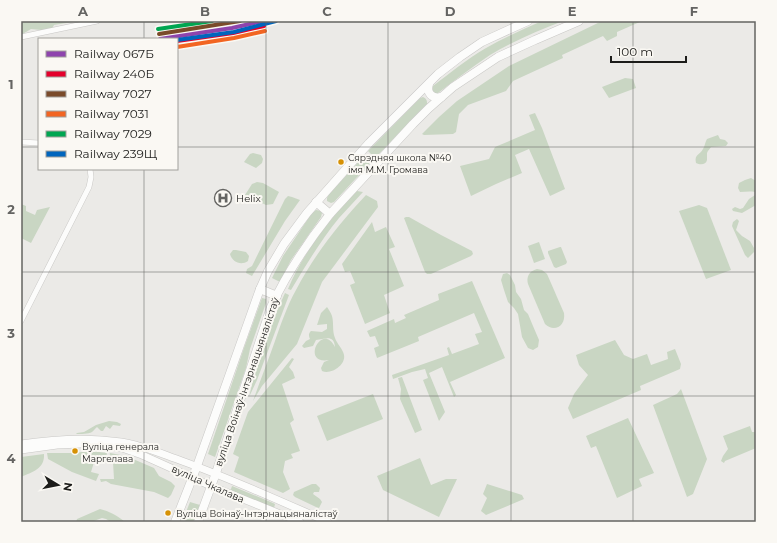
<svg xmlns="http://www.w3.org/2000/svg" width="777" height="543" font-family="Montserrat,sans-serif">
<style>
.green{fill:#c9d6c3}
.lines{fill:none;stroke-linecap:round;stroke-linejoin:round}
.minor-casing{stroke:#c9c8c6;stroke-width:6}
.secondary-casing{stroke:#c9c8c6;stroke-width:8}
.primary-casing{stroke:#c9c8c6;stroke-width:9}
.minor{stroke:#fcfcfb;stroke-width:5}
.secondary{stroke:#fcfcfb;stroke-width:7}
.primary{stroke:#fcfcfb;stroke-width:8}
.rail-1-casing{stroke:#faf8f3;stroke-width:7}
.rail-2-casing{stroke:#faf8f3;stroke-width:7}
.rail-3-casing{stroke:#faf8f3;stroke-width:7}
.rail-4-casing{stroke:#faf8f3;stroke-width:7}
.rail-5-casing{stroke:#faf8f3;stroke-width:7}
.rail-6-casing{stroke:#faf8f3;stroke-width:7}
.rail-1{stroke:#8e44ad;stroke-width:4}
.rail-2{stroke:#e4002b;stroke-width:4}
.rail-3{stroke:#7a4b2a;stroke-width:4}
.rail-4{stroke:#f26522;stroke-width:4}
.rail-5{stroke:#00a651;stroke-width:4}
.rail-6{stroke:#0065bd;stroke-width:4}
.grid{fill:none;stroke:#646462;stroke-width:1;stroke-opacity:0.55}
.bus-dot{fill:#d69104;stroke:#faf8f3;stroke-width:1.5}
.labels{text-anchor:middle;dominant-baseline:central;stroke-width:4;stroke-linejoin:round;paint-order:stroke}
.bus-label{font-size:9px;fill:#1c1c1a;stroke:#faf8f3;text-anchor:start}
.poi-label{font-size:10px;fill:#1c1c1a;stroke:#faf8f3;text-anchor:start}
.street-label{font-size:10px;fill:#1c1c1a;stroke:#faf8f3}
.neatline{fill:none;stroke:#646462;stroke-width:1.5}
.grid-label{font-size:13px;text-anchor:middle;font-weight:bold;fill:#646462}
</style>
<rect width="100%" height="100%" fill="#ebeae7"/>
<g class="green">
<polygon points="21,21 26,22 27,21 78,21 54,25 51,31 31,29 21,35"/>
<path d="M542 21H563C538 31 513 41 490 55 472 67 455 80 438 93L434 94 431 89 433 86C450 73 467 59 486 48 504 38 523 29 542 21Z"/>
<polygon points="602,21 642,21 617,32 617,36 607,41 603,36 562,55 563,58 513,81 506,91 468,105 459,114 456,132 453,134 424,135 422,134 439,117 457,101 509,66"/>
<polygon points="625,78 633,79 636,88 609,98 602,87"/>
<path d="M423 97C427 99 427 101 427 104L375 158 368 151 420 98Z"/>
<polygon points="535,113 542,128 565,189 550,196 529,149 515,155 522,173 496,184 471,196 460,166 489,159 495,147 535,130 529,115"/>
<path d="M718 135 720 139 725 140 728 143 726 146 711 147C710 149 708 150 707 153 707 155 707 157 707 160 706 165 700 165 696 163 694 154 700 155 703 149 705 146 705 142 707 139Z"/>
<polygon points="253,153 261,155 263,159 262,163 256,168 244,162 250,154"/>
<polygon points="364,156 371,162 334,202 331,203 327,201 327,198 329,194"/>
<path d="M751 178 756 181V205L742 213 733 211 732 209 735 207 740 209 743 208 749 199 755 195V192C749 191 745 192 740 192L738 188 739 183 745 180Z"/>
<polygon points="257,182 263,183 279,192 273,204 266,205 245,195 252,184"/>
<path d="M357 191 363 192C355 201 347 209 339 218 321 240 306 265 291 290L288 289C299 262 316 238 334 216 341 207 349 199 357 191Z"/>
<path d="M366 195 377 201 378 207 322 282 297 344 262 386 253 401C260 381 268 361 275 341 281 324 287 306 296 290 314 255 339 224 366 195Z"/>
<polygon points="288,196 292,197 300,200 285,221 252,276 246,273 247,269 252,266 285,199"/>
<polygon points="21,204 26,206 26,211 35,215 37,210 50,207 31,243 21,238"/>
<polygon points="699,205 707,208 731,270 706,279 679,211"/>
<polygon points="316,210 321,211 322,213 321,217 291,260 280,282 272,278 283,256 312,213"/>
<polygon points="406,217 409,217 441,235 472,251 473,254 471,256 431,274 427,274 425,272 404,218"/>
<polygon points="737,219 739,221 736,230 742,236 750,241 754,248 754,252 748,258 745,255 732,226 733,222"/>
<polygon points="372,222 375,232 386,227 395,247 389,249 404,286 384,295 390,313 365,324 350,285 355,283 350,271 345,272 342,264"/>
<polygon points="539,242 545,259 534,263 528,246"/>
<polygon points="560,247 561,247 567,262 566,264 556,268 554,267 548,253 548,251"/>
<path d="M233 250H236L246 252 249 256 248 261C241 266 232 262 230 254Z"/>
<path d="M537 269 542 270 547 274 564 313C566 326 554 333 545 324L528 284C526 277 529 271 537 269Z"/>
<polygon points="507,273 510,275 515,285 516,292 521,299 524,310 528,314 533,326 539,340 538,347 533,350 528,348 522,337 518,314 514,308 508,302 504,290 501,280 503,274"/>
<polygon points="472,281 505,358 450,382 456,395 454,397 442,367 429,373 445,412 439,421 423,380 428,378 425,369 412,372 393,379 392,375 449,355 447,348 449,347 452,354 479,344 475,334 482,332 474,313 418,337 419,341 377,358 374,348 379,346 375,336 370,337 367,331 394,319 395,323 406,318 404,315 439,300 438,294"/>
<path d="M285 293 289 295 257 380 249 397C257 361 270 326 285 293Z"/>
<polygon points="262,298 266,299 266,303 250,349 246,368 215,457 208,454 244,348"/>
<path d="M327 307C329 310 331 313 332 316 334 323 332 331 335 338 337 344 343 349 344 355 346 365 331 375 322 371L321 368 324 362 329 360C300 365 322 321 335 347 334 334 325 339 316 340L313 346 304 348 302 346 306 341 310 339C309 336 308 334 311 331L322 332 327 329V324L317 325 321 313Z"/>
<polygon points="615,340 624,355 633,359 647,354 651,365 668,359 667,352 675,349 681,364 680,369 640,386 641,390 573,419 568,408 574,394 588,375 579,365 576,355"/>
<polygon points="292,358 294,359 289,367 293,372 295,378 282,384 294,420 290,423 300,451 291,454 293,458 285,461 283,472 290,489 283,493 234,472 239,457 233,454 248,412"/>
<polygon points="402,377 422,430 415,433 400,399 401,389 398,378"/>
<polygon points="681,389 707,459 693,494 687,497 653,405 677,394"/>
<polygon points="373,394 383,419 327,441 317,416"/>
<polygon points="628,418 654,473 639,479 642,486 617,498 596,446 591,448 586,436"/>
<path d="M109 421 117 422 121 424 120 426 113 425 110 429 106 426 103 431H101L97 427C95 429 94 430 92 432 88 434 81 434 76 434L77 433 84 432 96 425Z"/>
<polygon points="750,426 752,432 756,432 756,448 725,461 724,463 721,461 723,456 728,449 723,436"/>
<polygon points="91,451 107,453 106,458 102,458 101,460 95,459 91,472 99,474 96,481 72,472 48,459 47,453 77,453 81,452"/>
<polygon points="110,453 126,456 154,468 159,476 171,482 175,486 171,495 168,498 154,492 111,484 106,481 101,482 100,479 114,479 113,462 109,459"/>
<path d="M44 454C45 469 32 472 21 477V457Z"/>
<polygon points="420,458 431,485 446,479 457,479 439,517 383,490 377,476"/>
<polygon points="312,484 316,484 320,488 319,492 314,492 313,494 320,499 322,502 319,508 316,507 295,497 293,495 294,492"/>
<polygon points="487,484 522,495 524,499 486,515 481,511 487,498 483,494"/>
<polygon points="232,486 273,503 275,504 274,508 230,492"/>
<polygon points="190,502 200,505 193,522 182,522"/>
<path d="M100 509C109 511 118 516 125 522H111L106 519 102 518 91 522H76L77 519Z"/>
</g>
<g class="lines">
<g class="minor-casing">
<g id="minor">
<polyline points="21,37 97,21"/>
<polyline points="21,142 39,143"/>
<polyline points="21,321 89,187 91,177 90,169"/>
</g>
</g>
<g class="secondary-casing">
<g id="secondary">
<path d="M21 444C54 439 88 437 121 442 142 445 162 454 182 461 232 479 280 501 328 522"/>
<polyline points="93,445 104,445 122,448 142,455 211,486 300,522"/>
<polyline points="21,450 57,445 81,444"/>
</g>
</g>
<g class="primary-casing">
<g id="primary">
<path d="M429 84C426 93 432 99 441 97"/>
<polyline points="316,202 330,214"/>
<polyline points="260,289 277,296"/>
<polyline points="175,522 197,466 260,289 268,271 284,244 307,213 369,143 438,74 460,57 482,42 528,21"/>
<path d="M198 522 216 473 271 307C287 273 307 243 330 214L413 124 429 108 453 87 498 57 535 40 579 21"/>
</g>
</g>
<use href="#minor" class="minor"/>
<use href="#secondary" class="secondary"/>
<use href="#primary" class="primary"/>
<g class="rail-1-casing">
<polyline id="rail-1" points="160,39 232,28 263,21"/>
</g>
<g class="rail-2-casing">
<polyline id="rail-2" points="177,41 233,33 264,26"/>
</g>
<g class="rail-3-casing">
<polyline id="rail-3" points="159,34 240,21"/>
</g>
<g class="rail-4-casing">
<polyline id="rail-4" points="177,47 234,38 265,31"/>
</g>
<g class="rail-5-casing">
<polyline id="rail-5" points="158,29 212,21"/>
</g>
<g class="rail-6-casing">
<polyline id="rail-6" points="177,40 234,32 276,21"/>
</g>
<use href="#rail-1" class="rail-1"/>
<use href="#rail-2" class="rail-2"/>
<use href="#rail-3" class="rail-3"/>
<use href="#rail-4" class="rail-4"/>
<use href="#rail-5" class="rail-5"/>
<use href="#rail-6" class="rail-6"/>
</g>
<path class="grid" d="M144 21V39M266 21V522M388 21V522M511 21V522M633 21V522M21 147H39M177 147H756M144 169V522M21 272H756M21 396H756"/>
<defs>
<g id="hospital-ring" transform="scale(0.9)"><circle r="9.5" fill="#faf8f3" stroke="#646462" stroke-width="1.5"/><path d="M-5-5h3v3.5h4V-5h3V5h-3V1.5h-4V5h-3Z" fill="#646462"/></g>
</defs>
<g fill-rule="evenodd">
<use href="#hospital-ring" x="223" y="198"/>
</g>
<g class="bus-dot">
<circle cx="341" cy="162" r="3.5"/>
<circle cx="75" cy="451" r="3.5"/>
<circle cx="168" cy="513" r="3.5"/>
</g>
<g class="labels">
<g class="bus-label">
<text x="348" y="157">Сярэдняя школа №40<tspan x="348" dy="12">імя М.М. Громава</tspan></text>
<text x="82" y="446">Вуліца генерала<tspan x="82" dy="12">Маргелава</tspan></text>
<text x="176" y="513">Вуліца Воінаў-Інтэрнацыяналістаў</text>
</g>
<g class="poi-label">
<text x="236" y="198">Helix</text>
</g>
<g class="street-label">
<text transform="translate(247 382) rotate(-71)">вуліца Воінаў-Інтэрнацыяналістаў</text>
<text transform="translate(208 484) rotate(24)">вуліца Чкалава</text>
</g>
</g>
<rect width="777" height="543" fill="none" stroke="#faf8f3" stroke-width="44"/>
<rect x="38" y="38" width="140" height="132" fill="#faf8f3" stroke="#a1a09c"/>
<rect x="46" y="51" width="20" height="6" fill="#8e44ad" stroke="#a1a09c"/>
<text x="74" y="58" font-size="12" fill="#1c1c1a">Railway 067Б</text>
<rect x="46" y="71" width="20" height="6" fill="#e4002b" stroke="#a1a09c"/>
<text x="74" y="78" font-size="12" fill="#1c1c1a">Railway 240Б</text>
<rect x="46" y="91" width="20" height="6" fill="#7a4b2a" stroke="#a1a09c"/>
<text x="74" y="98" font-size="12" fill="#1c1c1a">Railway 7027</text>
<rect x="46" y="111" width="20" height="6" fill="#f26522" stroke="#a1a09c"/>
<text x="74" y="118" font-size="12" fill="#1c1c1a">Railway 7031</text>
<rect x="46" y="131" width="20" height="6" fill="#00a651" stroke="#a1a09c"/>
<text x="74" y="138" font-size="12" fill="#1c1c1a">Railway 7029</text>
<rect x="46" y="151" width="20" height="6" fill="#0065bd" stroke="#a1a09c"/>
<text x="74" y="158" font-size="12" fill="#1c1c1a">Railway 239Щ</text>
<g transform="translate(58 485) rotate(100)" stroke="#faf8f3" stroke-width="3" paint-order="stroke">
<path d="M0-3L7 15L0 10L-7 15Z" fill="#1c1c1a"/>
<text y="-6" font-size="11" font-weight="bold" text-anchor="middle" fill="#1c1c1a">N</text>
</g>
<path d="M611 56v6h75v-6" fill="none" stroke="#1c1c1a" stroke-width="2"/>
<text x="617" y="56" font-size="12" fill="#1c1c1a" stroke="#faf8f3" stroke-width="3" paint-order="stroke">100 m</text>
<rect x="22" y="22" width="733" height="499" class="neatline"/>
<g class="grid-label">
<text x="83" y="16">A</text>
<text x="205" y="16">B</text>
<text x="327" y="16">C</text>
<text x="450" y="16">D</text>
<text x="572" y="16">E</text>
<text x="694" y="16">F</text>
<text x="11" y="89">1</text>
<text x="11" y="214">2</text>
<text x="11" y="338">3</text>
<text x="11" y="463">4</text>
</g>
</svg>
